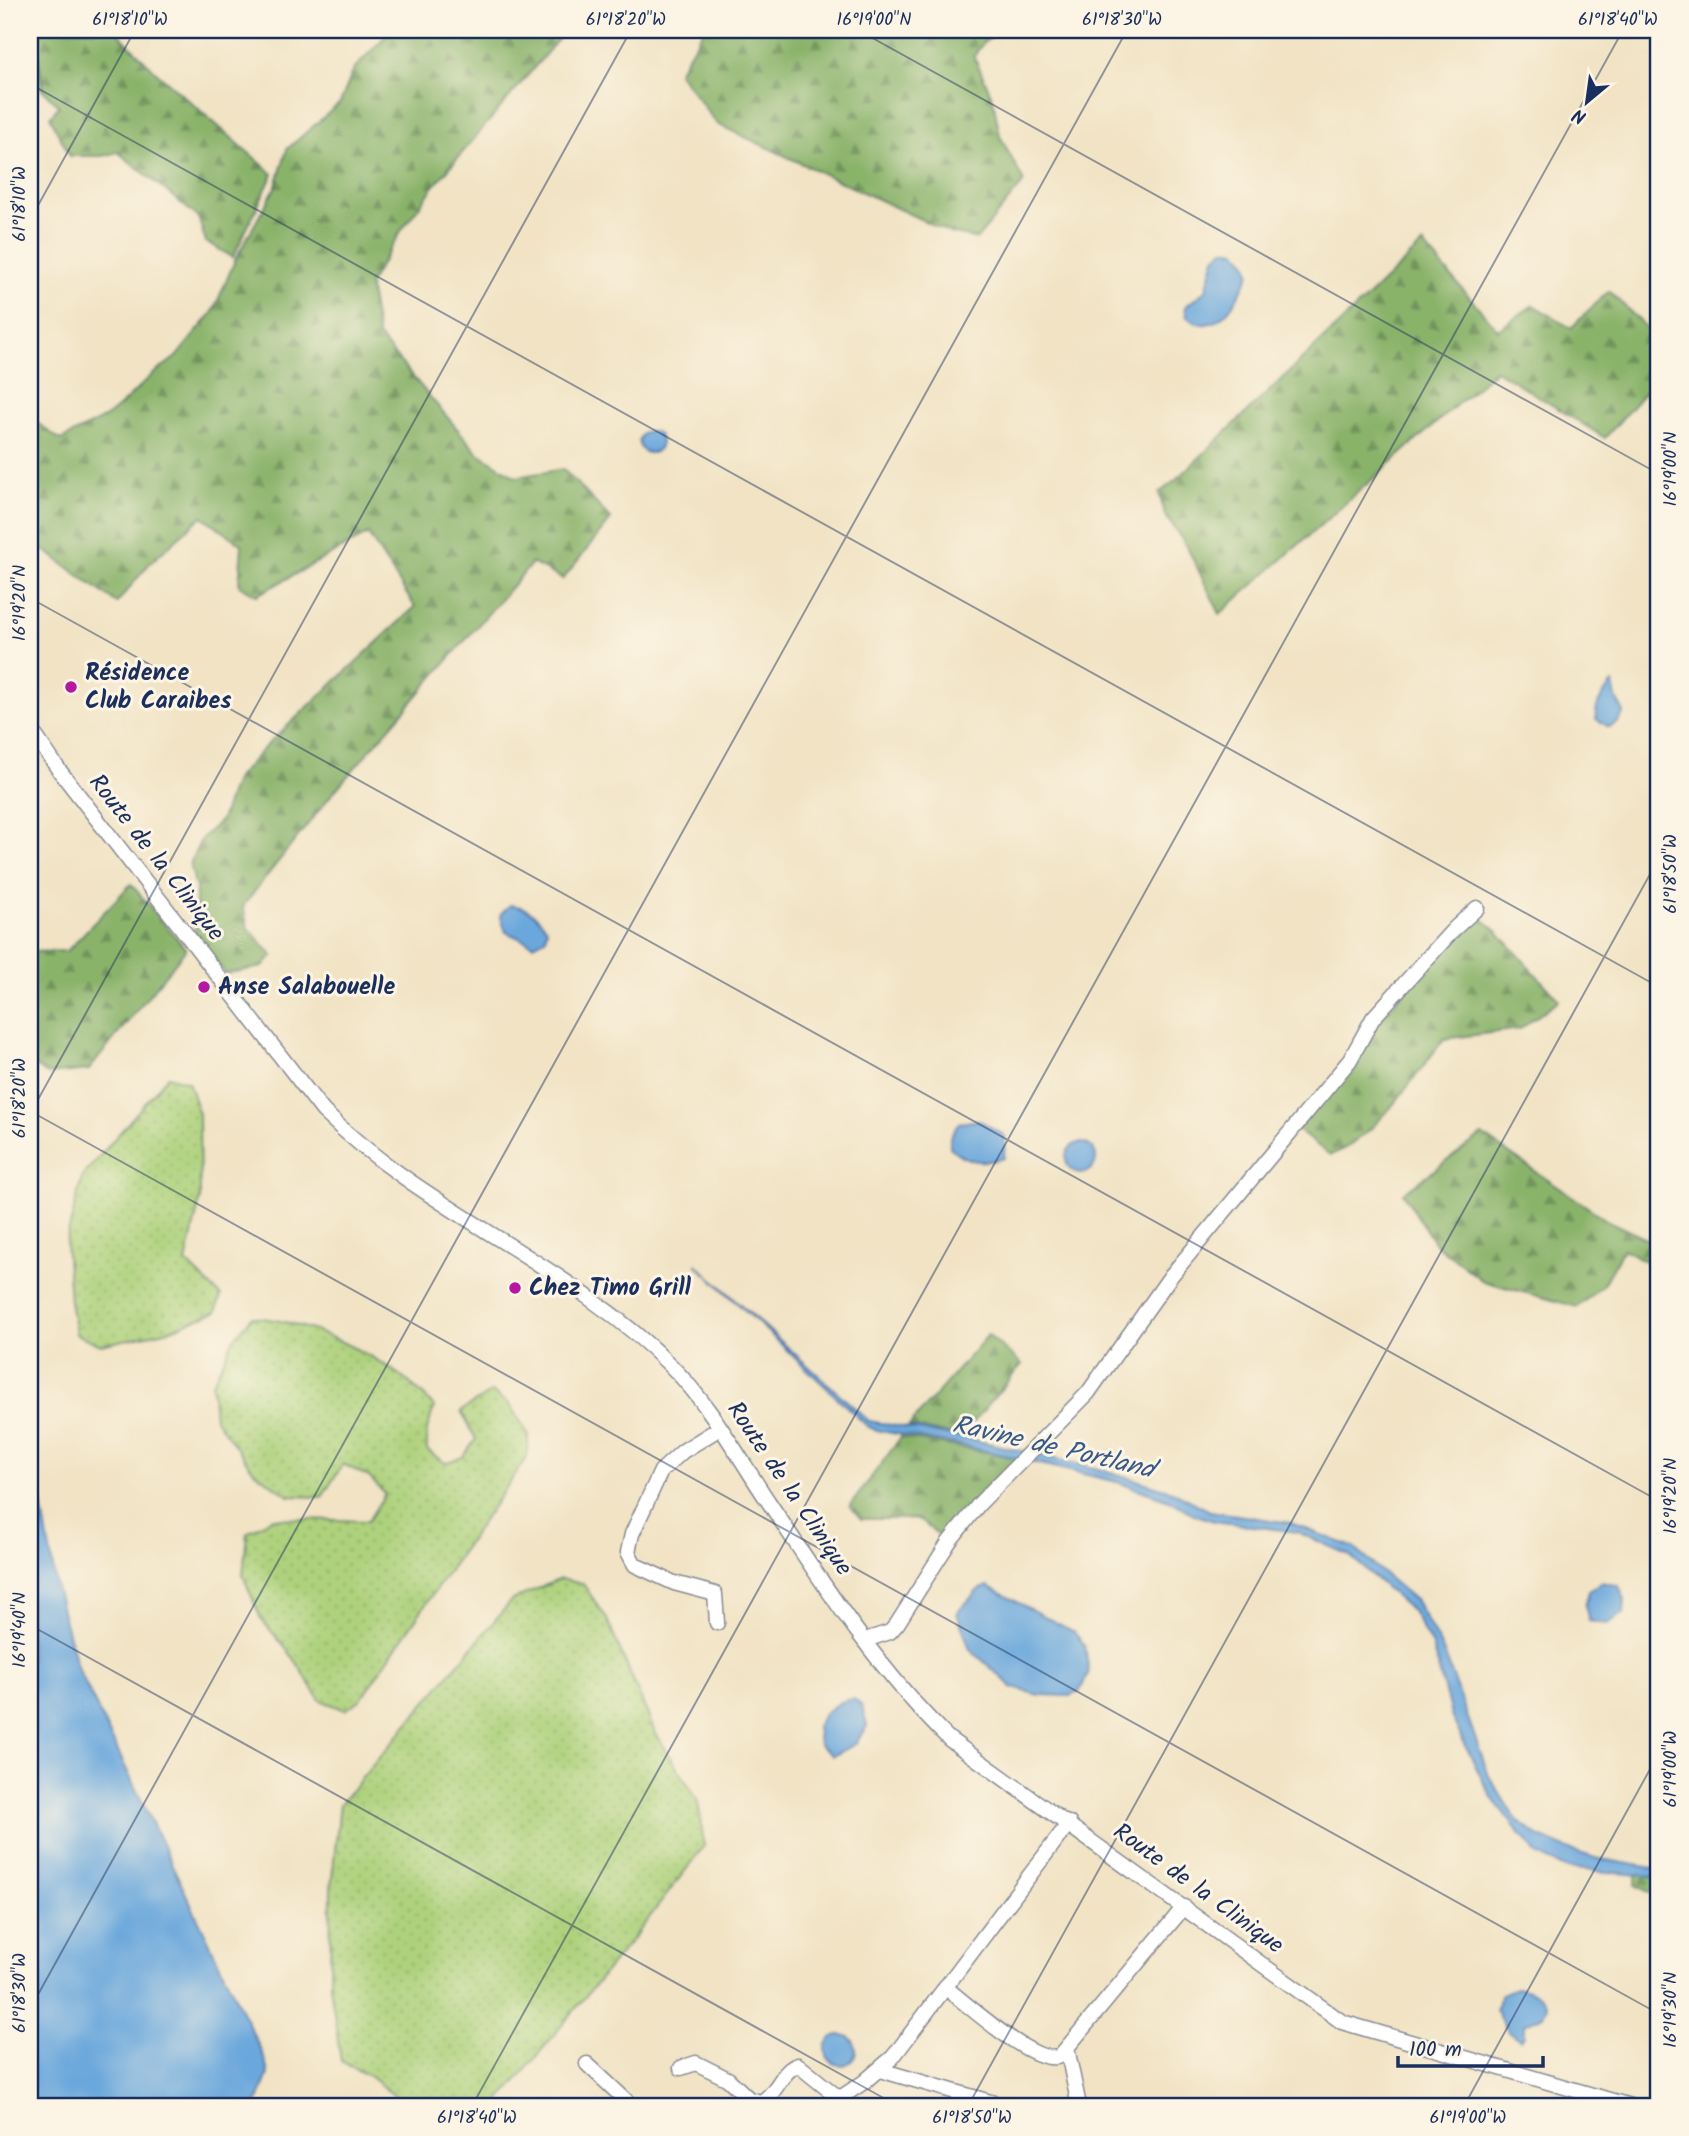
<svg xmlns="http://www.w3.org/2000/svg" width="1689" height="2136" font-family="Kalam,sans-serif">
<style>
.grass{fill:url(#grass-dots);stroke:#64806c;stroke-width:2}
.forest{fill:url(#forest-firs);stroke:#527164;stroke-width:2}
.water{fill:#6aa7dc;stroke:#426b9d;stroke-width:2}
.lines{fill:none;stroke-linecap:round;stroke-linejoin:round}
.minor-casing{stroke:#868991;stroke-width:17}
.minor{stroke:#fff;stroke-width:14}
.ticks{fill:none;stroke:#1b2f5e;stroke-width:2;stroke-opacity:0.45}
.poi-dot{fill:#b5179e;stroke:#fcf5e5;stroke-width:2.5}
.labels{text-anchor:middle;dominant-baseline:central;stroke-width:6;stroke-linejoin:round;paint-order:stroke}
.poi-label{font-size:24px;font-weight:bold;fill:#1b2f5e;stroke:#fcf5e5;text-anchor:start}
.street-label{font-size:24px;fill:#1b2f5e;stroke:#fcf5e5}
.water-label{font-size:26px;font-style:italic;fill:#37598a;stroke:#fcf5e5}
.neatline{fill:none;stroke:#1b2f5e;stroke-width:2.5}
.ticks-label{font-size:18px;text-anchor:middle;fill:#1b2f5e}
</style>
<defs>
<pattern id="grass-dots" width="8" height="8" patternUnits="userSpaceOnUse" patternTransform="scale(1.75)"><rect width="8" height="8" fill="#add17b"/><path d="M2 2h.1M6 6h.1" fill="none" stroke="#94b46d" stroke-width="1.8" stroke-linecap="round"/></pattern>
<pattern id="forest-firs" width="22" height="20" patternUnits="userSpaceOnUse" patternTransform="scale(1.75)"><rect width="22" height="20" fill="#8ab36b"/><path d="M5 1l3.5 6h-7zM16 11l3.5 6h-7z" fill="#70925b"/></pattern>
</defs>
<rect width="100%" height="100%" fill="#fcf5e5"/>
<filter id="ink" filterUnits="userSpaceOnUse"><feTurbulence type="fractalNoise" baseFrequency=".0143" numOctaves="2"/><feDisplacementMap in="SourceGraphic" scale="14" xChannelSelector="R" yChannelSelector="G"/><feConvolveMatrix kernelMatrix="1 2 1 2 8 2 1 2 1" color-interpolation-filters="sRGB"/></filter>
<filter id="wash" filterUnits="userSpaceOnUse"><feTurbulence type="fractalNoise" baseFrequency=".00686" numOctaves="4" result="noise"/><feDisplacementMap in="SourceGraphic" scale="28" xChannelSelector="R" yChannelSelector="G"/><feGaussianBlur stdDeviation="1.57" result="paint"/><feColorMatrix in="noise" values="0 0 0 0 0 0 0 0 0 0 0 0 0 0 0 0 0 1.4 0 .05"/><feComposite in="paint" operator="in"/></filter>
<g filter="url(#wash)">
<rect width="100%" height="100%" fill="#f1e3c4"/>
<g class="grass">
<polygon points="30,30 33,30 43,90 30,79"/>
<polygon points="168,1076 188,1082 199,1114 200,1199 186,1262 221,1296 216,1312 166,1331 101,1345 76,1334 70,1302 66,1242 82,1177"/>
<path d="M252 1317C311 1321 396 1361 434 1407L427 1430V1450L445 1463 463 1457 476 1439 461 1411 492 1392 509 1404 529 1435 527 1457 360 1700 345 1710 320 1700 293 1657 261 1619 243 1575 247 1533 272 1518 368 1521 385 1494 369 1477 343 1464 322 1497 289 1496 254 1471 215 1419 212 1384 234 1338Z"/>
<polygon points="560,1579 583,1584 607,1619 655,1732 698,1801 704,1846 639,1931 496,2106 408,2106 369,2076 341,2061 330,1985 331,1888 340,1804 512,1600"/>
</g>
<g class="forest">
<polygon points="34,30 115,30 155,71 273,174 233,257 206,242 198,217 118,152 102,156 70,156 50,117 59,106 44,91"/>
<polygon points="391,30 566,30 435,185 401,231 369,284 378,336 477,452 516,477 563,469 611,519 563,579 532,563 332,794 243,906 248,928 273,956 262,967 226,974 195,936 196,888 190,864 201,839 221,820 235,780 265,747 415,607 368,534 257,595 239,585 242,545 202,516 149,564 117,603 30,540 30,418 61,440 106,417 123,403 152,375 176,357 213,312 236,258 276,186 287,149 340,103 354,69"/>
<polygon points="704,30 1002,30 983,43 974,56 993,99 1000,136 1024,182 977,239 950,233 717,124 678,72"/>
<polygon points="1423,244 1498,330 1533,305 1571,328 1609,291 1659,340 1659,376 1605,438 1496,370 1220,614 1186,545 1165,515 1159,493 1175,481"/>
<polygon points="131,884 186,949 89,1070 48,1074 30,1063 30,952 67,951"/>
<path d="M1478 916 1496 930 1559 1000 1520 1029 1444 1039C1415 1075 1375 1140 1330 1155L1297 1130 1376 1024 1460 927Z"/>
<polygon points="1482,1135 1608,1221 1659,1245 1659,1268 1623,1249 1602,1286 1577,1307 1483,1281 1435,1244 1403,1193"/>
<polygon points="988,1335 1022,1364 962,1436 908,1427"/>
<polygon points="901,1437 1019,1458 946,1540 917,1519 861,1519 850,1506"/>
<polygon points="1636,1874 1659,1877 1659,1897 1636,1885"/>
</g>
<g class="water">
<path d="M1224 249 1236 251 1247 263 1250 273C1240 295 1218 342 1187 317L1185 307 1206 290 1215 257Z"/>
<circle cx="650" cy="442" r="11"/>
<path d="M1612 683 1617 700 1624 712 1618 722 1609 727 1596 719C1595 703 1603 695 1612 683Z"/>
<path d="M510 905C526 906 538 915 547 929L545 939 534 945 506 932 500 915Z"/>
<path d="M979 1120 1005 1136 1004 1158C984 1164 966 1163 950 1147V1137L959 1123Z"/>
<circle cx="1081" cy="1158" r="15"/>
<polygon points="696,1264 869,1421 970,1439 1107,1471 1172,1491 1210,1511 1291,1523 1353,1547 1416,1601 1444,1652 1489,1776 1516,1820 1538,1836 1570,1850 1595,1858 1659,1869 1659,1877 1565,1868 1536,1854 1492,1798 1485,1785 1452,1718 1432,1646 1412,1611 1349,1555 1297,1532 1214,1521 1193,1514 1169,1500 1117,1482 964,1446 875,1430 867,1426"/>
<polygon points="30,1436 57,1591 76,1664 265,2059 268,2074 256,2106 30,2106"/>
<polygon points="1601,1582 1619,1586 1625,1600 1624,1613 1607,1624 1589,1621 1585,1605 1589,1591"/>
<polygon points="987,1586 1074,1632 1085,1646 1089,1673 1079,1692 1070,1696 1039,1695 1013,1688 970,1649 957,1613 978,1590"/>
<path d="M854 1699 862 1706 867 1726 855 1744 833 1756 819 1745 817 1725C826 1709 837 1701 854 1699Z"/>
<path d="M1516 1987C1528 1988 1542 1995 1547 2006L1543 2016 1524 2025V2036L1520 2040 1508 2031 1495 2010 1502 1993Z"/>
<circle cx="841" cy="2050" r="15"/>
</g>
</g>
<g filter="url(#ink)">
<g class="lines">
<g class="minor-casing">
<g id="minor">
<path d="M30 728 59 770 323 1111C426 1212 570 1264 672 1367 709 1404 735 1451 764 1495 820 1579 876 1668 949 1739L1342 2022 1630 2106"/>
<polyline points="717,1623 715,1594 674,1583 635,1565 628,1552 632,1534 661,1471 683,1451 720,1428"/>
<polyline points="865,1640 890,1632 897,1624 949,1542 979,1504 1088,1393 1170,1277 1350,1060 1373,1018 1454,929 1477,908"/>
<path d="M945 1987C966 2003 1036 2068 1060 2056L1184 1907"/>
<polyline points="1067,2048 1079,2106"/>
<polyline points="587,2064 632,2106"/>
<path d="M681 2068 696 2063 728 2079 749 2099 761 2102C777 2094 782 2069 798 2065L839 2098"/>
<polyline points="880,2070 1004,2106"/>
<polyline points="828,2106 864,2082 893,2057 1069,1823"/>
</g>
</g>
<use href="#minor" class="minor"/>
</g>
</g>
<path class="ticks" d="M858 30 1659 474M30 84 1659 987M30 220 135 30M30 598 1659 1501M30 1111 1659 2014M30 1114 631 30M30 1625 898 2106M30 2009 1127 30M472 2106 1623 30M968 2106 1659 858M1464 2106 1659 1753"/>
<g class="poi-dot">
<circle cx="71" cy="687" r="7"/>
<circle cx="204" cy="987" r="7"/>
<circle cx="515" cy="1288" r="7"/>
</g>
<g class="labels">
<g class="poi-label">
<text x="85" y="673">Résidence<tspan x="85" dy="28">Club Caraibes</tspan></text>
<text x="218" y="987">Anse Salabouelle</text>
<text x="529" y="1288">Chez Timo Grill</text>
</g>
<g class="street-label">
<text transform="translate(156 858) rotate(52)">Route de la Clinique</text>
<text transform="translate(789 1489) rotate(56)">Route de la Clinique</text>
<text transform="translate(1198 1889) rotate(36)">Route de la Clinique</text>
</g>
<g class="water-label">
<text transform="translate(1053 1448) rotate(13)">Ravine de Portland</text>
</g>
</g>
<rect width="1689" height="2136" fill="none" stroke="#fcf5e5" stroke-width="77"/>
<g transform="translate(1587 102) rotate(209)" stroke="#fcf5e5" stroke-width="5" paint-order="stroke">
<path d="M0-5L12 26L0 18L-12 26Z" fill="#1b2f5e"/>
<text y="-10" font-size="19" font-weight="bold" text-anchor="middle" fill="#1b2f5e">N</text>
</g>
<path d="M1398 2056v10h145v-10" fill="none" stroke="#1b2f5e" stroke-width="3.5"/>
<text x="1409" y="2056" font-size="21" fill="#1b2f5e" stroke="#fcf5e5" stroke-width="5" paint-order="stroke">100 m</text>
<rect x="38" y="38" width="1612" height="2060" class="neatline"/>
<g class="ticks-label">
<text x="130" y="25">61°18'10"W</text>
<text x="626" y="25">61°18'20"W</text>
<text x="874" y="25">16°19'00"N</text>
<text x="1122" y="25">61°18'30"W</text>
<text x="1618" y="25">61°18'40"W</text>
<text transform="translate(19 204) rotate(-90)" y="6">61°18'10"W</text>
<text transform="translate(1670 469) rotate(-90)" y="6">16°19'00"N</text>
<text transform="translate(19 603) rotate(-90)" y="6">16°19'20"N</text>
<text transform="translate(1670 874) rotate(-90)" y="6">61°18'50"W</text>
<text transform="translate(19 1098) rotate(-90)" y="6">61°18'20"W</text>
<text transform="translate(1670 1496) rotate(-90)" y="6">16°19'20"N</text>
<text transform="translate(19 1630) rotate(-90)" y="6">16°19'40"N</text>
<text transform="translate(1670 1769) rotate(-90)" y="6">61°19'00"W</text>
<text transform="translate(19 1993) rotate(-90)" y="6">61°18'30"W</text>
<text transform="translate(1670 2010) rotate(-90)" y="6">16°19'30"N</text>
<text x="477" y="2123">61°18'40"W</text>
<text x="972" y="2123">61°18'50"W</text>
<text x="1468" y="2123">61°19'00"W</text>
</g>
</svg>
